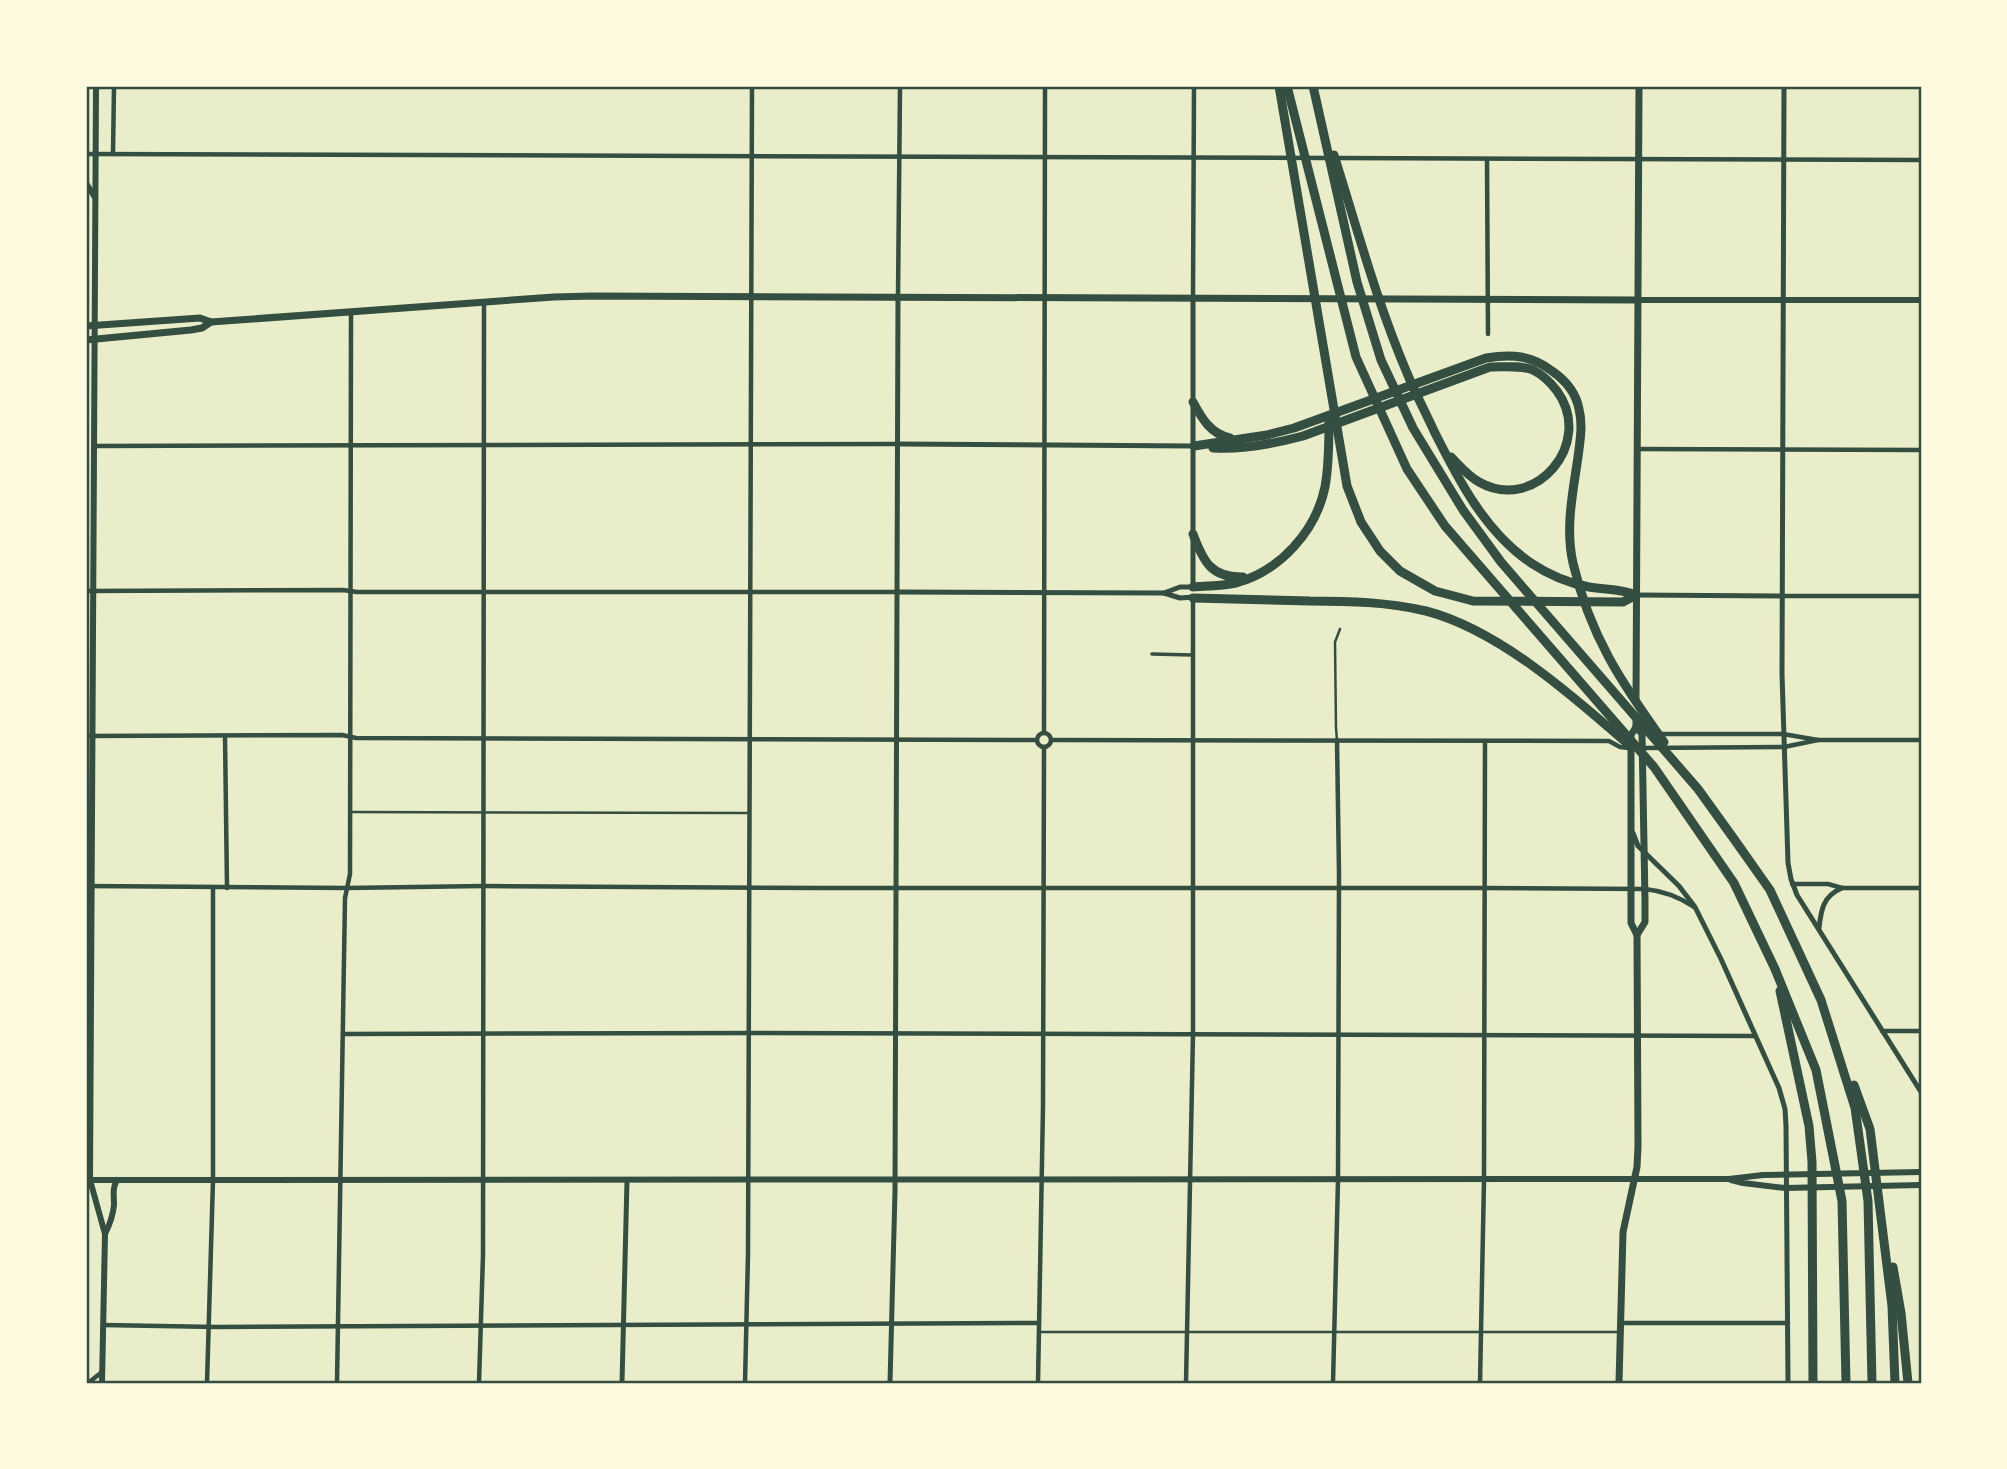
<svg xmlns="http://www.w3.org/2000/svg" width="2007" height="1469" font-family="'Sofia Sans Condensed',sans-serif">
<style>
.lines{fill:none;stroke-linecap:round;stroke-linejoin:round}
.service{stroke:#344e41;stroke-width:2.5}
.pedestrian{stroke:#344e41;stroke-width:3.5}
.minor{stroke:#344e41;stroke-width:4.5}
.tertiary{stroke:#344e41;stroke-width:5}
.secondary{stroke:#344e41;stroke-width:6}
.primary{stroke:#344e41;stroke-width:7}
.motorway{stroke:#344e41;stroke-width:9}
.neatline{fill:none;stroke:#344e41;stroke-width:2.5}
</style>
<rect width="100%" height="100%" fill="#e9edc9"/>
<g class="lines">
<g class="service">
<polyline points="1337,740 1336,728 1335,642 1340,629"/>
<polyline points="350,812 749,813"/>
<polyline points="1039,1332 1620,1332"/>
</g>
<polyline class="pedestrian" points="1152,654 1192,655"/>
<g class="minor">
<polyline points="86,154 1327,158"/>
<polyline points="113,154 114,86"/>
<polyline points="1336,158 1921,160"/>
<polyline points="1487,159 1488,334"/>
<polyline points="898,297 900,86"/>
<polyline points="1193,298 1194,86"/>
<polyline points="94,446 897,444"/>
<polyline points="1637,449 1921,450"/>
<polyline points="86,591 343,590 357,592 897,592"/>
<polyline points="1782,596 1921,596"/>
<polyline points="1044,733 1045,86"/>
<circle cx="1044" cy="740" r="7"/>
<polyline points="1660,734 1783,734 1818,740 1921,740"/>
<polyline points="86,736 342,735 356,738 1037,740"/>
<polyline points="225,736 227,888"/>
<polyline points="1051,740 1609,741 1620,747 1629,748"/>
<polyline points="1641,748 1784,747 1818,740"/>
<polyline points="1792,884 1828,884 1842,888 1921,888"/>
<path d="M86 886 347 888 483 886 821 888H1485L1645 889C1664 891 1678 896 1694 907"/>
<polyline points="1882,1031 1921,1031"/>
<polyline points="344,1034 760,1033 1755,1036"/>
<polyline points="1621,1323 1788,1323"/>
<polyline points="103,1325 217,1327 1039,1323"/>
<polyline points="88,1383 102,1372"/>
<polyline points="207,1383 213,1180 213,888"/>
<polyline points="337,1383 345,898 350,874 351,312"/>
<polyline points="479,1383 483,1255 484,302"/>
<polyline points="745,1383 748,1254 752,86"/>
<polyline points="1038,1383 1043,1106 1044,747"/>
<polyline points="1186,1383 1193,1034 1193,599"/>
<polyline points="1333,1383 1338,1180 1339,874 1337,740"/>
<polyline points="1480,1383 1484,1180 1485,741"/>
</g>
<g class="tertiary">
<polyline points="1784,86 1782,674 1788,863 1791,879 1797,895 1921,1092"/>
<polyline points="1193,298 1193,587"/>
<polyline points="897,444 1194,446"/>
<polyline points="897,592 1164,593 1180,598 1193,597"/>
<polyline points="1164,593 1180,587 1193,587"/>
<polyline points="1636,595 1781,596"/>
<polyline points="1633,833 1638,846 1679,886 1695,907 1721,959 1779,1088 1785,1109 1786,1126 1788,1383"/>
<path d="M1819 928C1821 910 1823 896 1842 888"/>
<polyline points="622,1383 627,1180"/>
<polyline points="890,1383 895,1191 898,297"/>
</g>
<g class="secondary">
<polyline points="96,86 90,1180 105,1234 102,1383"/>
<polyline points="86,89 87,86"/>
<polyline points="86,183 94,196"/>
<polyline points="1638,300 1921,300"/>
<polyline points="86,1180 1729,1179 1763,1175 1921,1172"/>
<polyline points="1731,1180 1743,1183 1785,1188 1921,1185"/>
<path d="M105 1234C110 1224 113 1216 114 1205 114 1195 112 1189 117 1180"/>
</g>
<g class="primary">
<polyline points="86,326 200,318 211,322 554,297 592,296 1638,300"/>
<polyline points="86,340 191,330 202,328 211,322"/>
<polyline points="1636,701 1639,86"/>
<polyline points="1636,727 1642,734 1645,900 1645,922 1637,935"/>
<polyline points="1619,1383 1623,1232 1637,1167 1638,1146 1637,935 1631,923 1631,735 1636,727 1636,716"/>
</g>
<g class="motorway">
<polyline points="1279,86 1347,486 1361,522 1380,551 1400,571 1435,591 1473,601 1623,602 1636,595"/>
<polyline points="1287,86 1356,357 1407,469 1445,526 1654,767 1734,883 1775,969 1816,1070 1842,1201 1846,1383"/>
<polyline points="1313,86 1357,282 1381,360 1413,428 1463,510 1501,562 1698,789 1734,839 1770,890 1821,1000 1855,1108 1868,1201 1872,1383"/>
<path d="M1334 155C1357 228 1377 303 1407 373 1415 393 1425 411 1434 431 1458 479 1485 532 1531 563 1549 575 1568 583 1589 587 1606 590 1620 588 1636 595"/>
<path d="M1193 402C1202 419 1211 434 1230 438"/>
<path d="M1194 446 1267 435 1294 428 1486 358C1512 354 1531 355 1552 371 1565 380 1576 393 1579 409 1583 425 1580 441 1578 457 1573 492 1565 528 1573 563 1590 636 1621 682 1664 742"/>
<path d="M1213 448C1243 450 1273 444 1303 436L1490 367C1504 367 1520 365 1533 370 1543 375 1551 383 1557 391 1595 443 1535 514 1479 482 1467 475 1460 466 1451 457"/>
<path d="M1193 534C1203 561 1211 578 1243 577"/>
<path d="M1193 587C1207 586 1222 586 1236 583 1280 571 1316 531 1325 487 1329 465 1329 443 1329 421"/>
<path d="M1193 598C1232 599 1271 600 1310 601 1349 601 1388 602 1426 611 1499 630 1573 696 1629 745"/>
<polyline points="1780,991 1809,1126 1812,1162 1813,1383"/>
<polyline points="1854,1085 1870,1129 1892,1306 1895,1383"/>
<polyline points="1893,1267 1901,1313 1908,1383"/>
</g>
</g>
<rect width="2007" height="1469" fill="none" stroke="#fefae0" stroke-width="175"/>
<rect x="88" y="88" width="1832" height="1294" class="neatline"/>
</svg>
